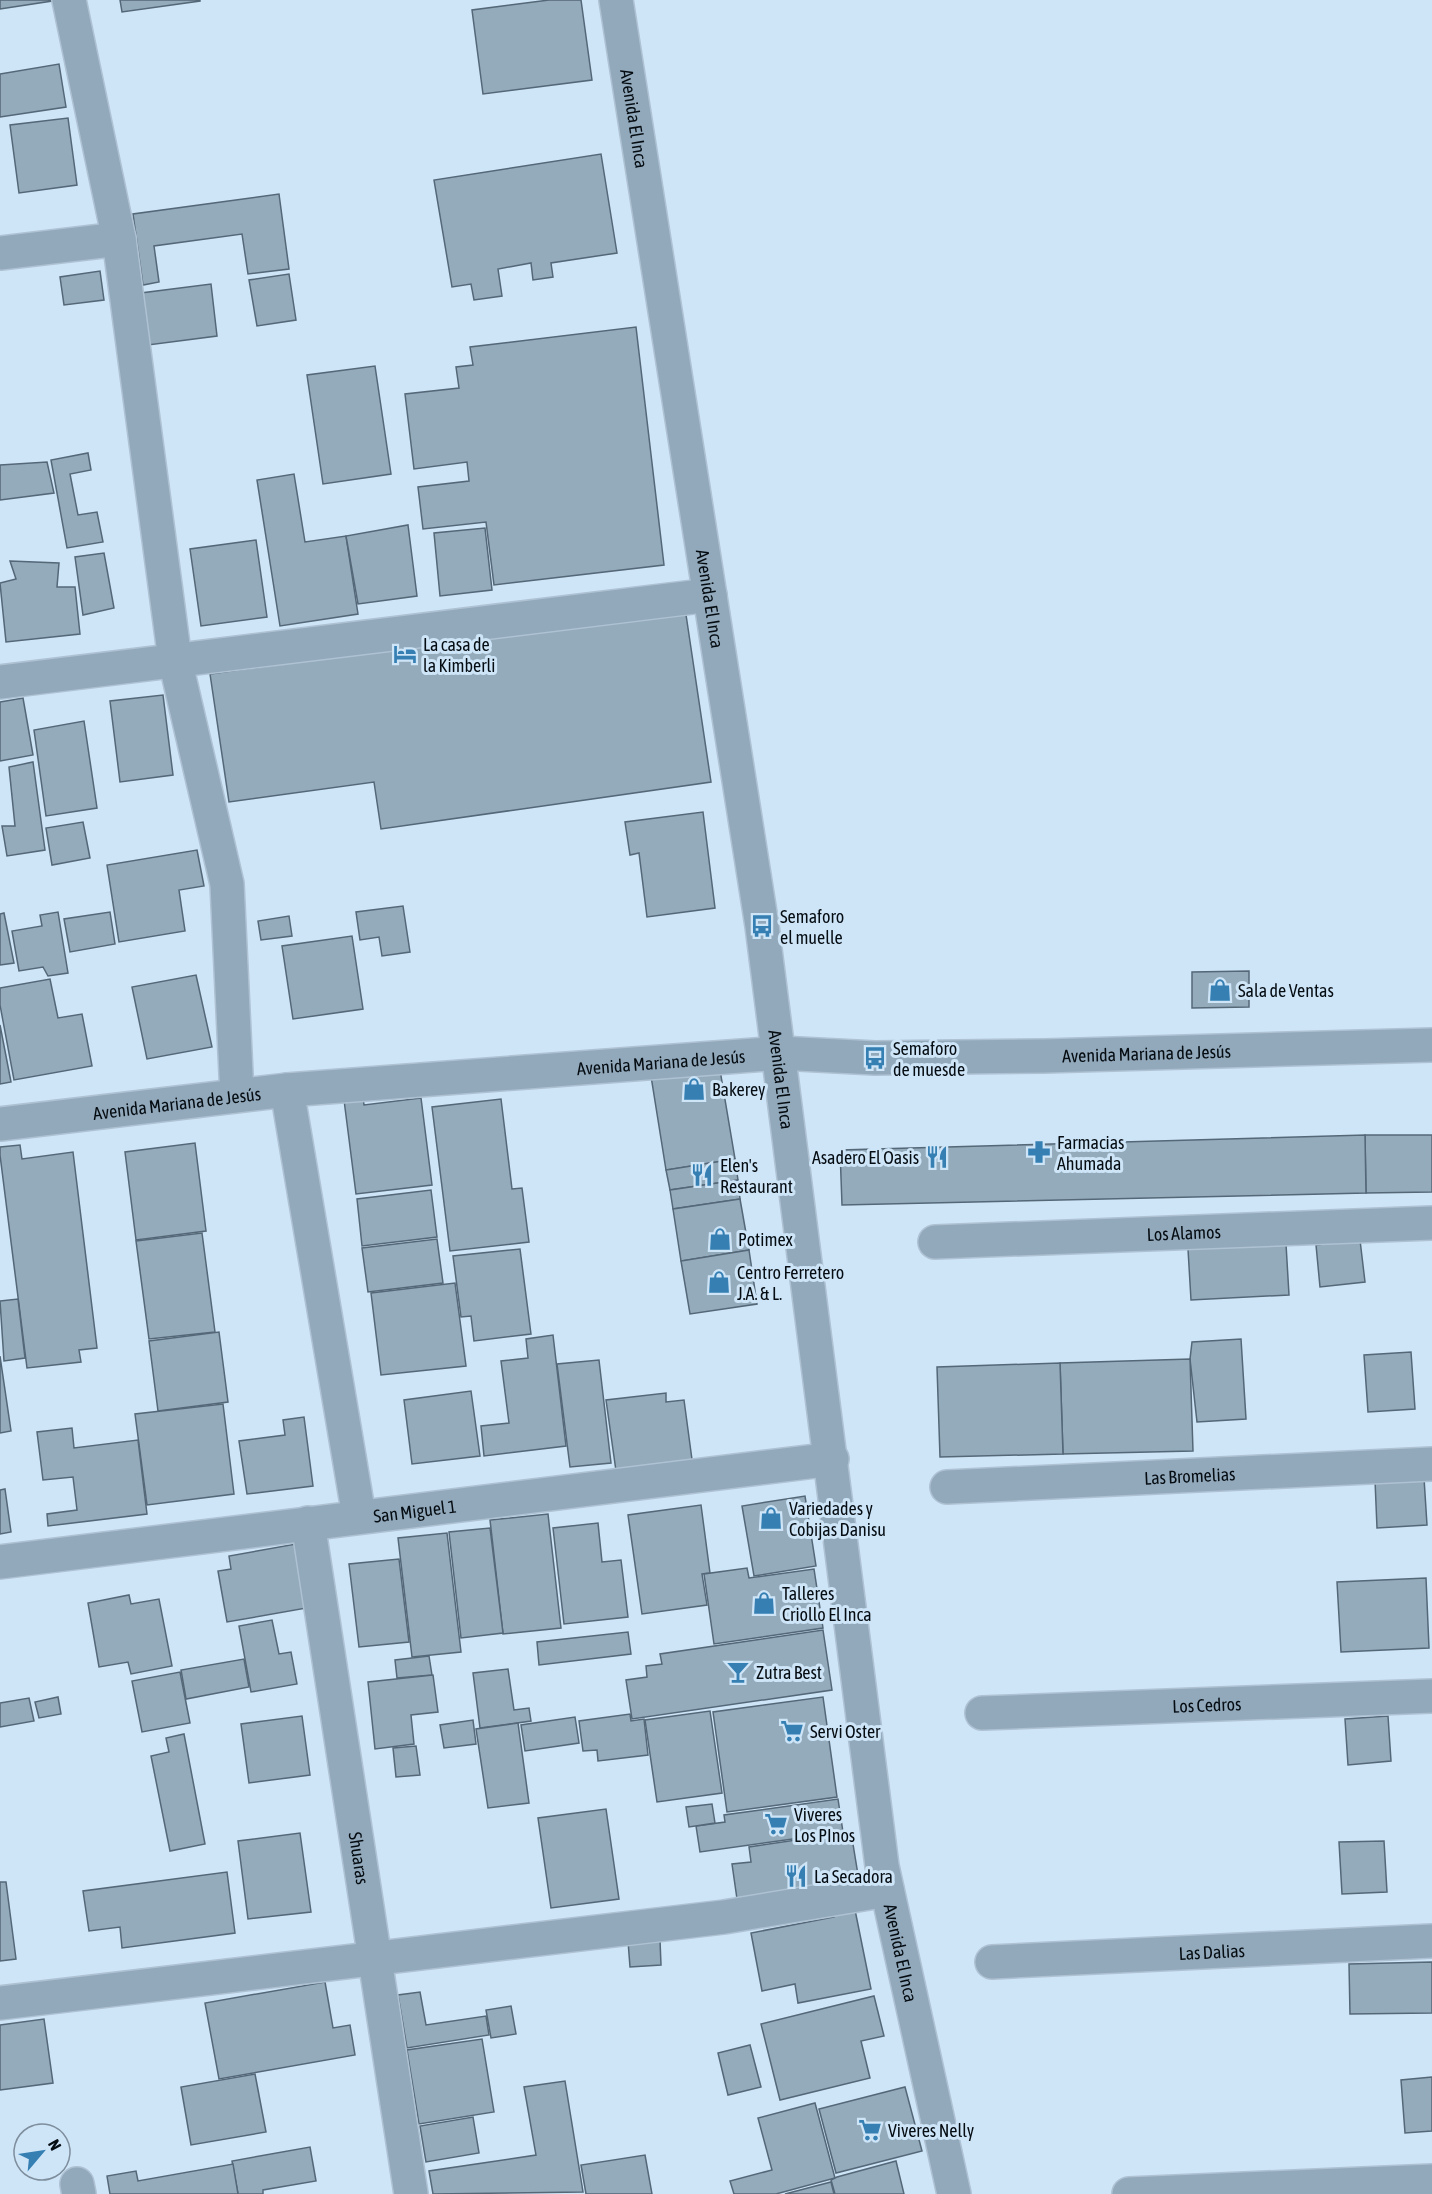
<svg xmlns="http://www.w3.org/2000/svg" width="1432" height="2194" font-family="'Asap Condensed',sans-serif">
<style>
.building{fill:#94abbc;stroke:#546878;stroke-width:1.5}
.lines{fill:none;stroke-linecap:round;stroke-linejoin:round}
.minor-casing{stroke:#aec2d3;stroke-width:36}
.minor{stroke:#92a9bb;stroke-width:33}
.labels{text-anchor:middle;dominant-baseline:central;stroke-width:6;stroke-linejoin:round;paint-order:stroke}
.street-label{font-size:18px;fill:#050c12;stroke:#cee5f8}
.poi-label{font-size:18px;fill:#050c12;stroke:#cee5f8;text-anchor:start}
</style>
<rect width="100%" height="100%" fill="#cee5f8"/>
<g class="building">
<polygon points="0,0 52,0 52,1 0,9"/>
<polygon points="120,0 200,0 200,1 122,12"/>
<polygon points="549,0 581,0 592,80 483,94 472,10"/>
<polygon points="59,64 66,107 0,117 0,74"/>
<polygon points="68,118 77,185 19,193 10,125"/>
<polygon points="601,154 617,253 551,263 553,277 533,280 531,263 498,269 502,296 474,300 471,284 452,287 434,180"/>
<polygon points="279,194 289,269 248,274 242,234 154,246 159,282 143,285 133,214"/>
<polygon points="100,271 104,300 64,305 60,277"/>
<polygon points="289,274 296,320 257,326 249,280"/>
<polygon points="211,284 217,336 148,345 141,293"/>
<polygon points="636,327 664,565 494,585 486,522 423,529 418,487 469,481 467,462 414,469 405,394 459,388 456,367 473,365 470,347"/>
<polygon points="375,366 391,474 323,484 307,375"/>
<polygon points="88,453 91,470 70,474 78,515 97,512 103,542 67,548 51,460"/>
<polygon points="47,462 54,493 0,500 0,465"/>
<polygon points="294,474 305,542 346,536 358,614 280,626 257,480"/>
<polygon points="408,525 417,596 358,604 346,536"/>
<polygon points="485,528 492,590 440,596 434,533"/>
<polygon points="256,540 267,617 201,626 190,549"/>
<polygon points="104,553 114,608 83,615 75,557"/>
<polygon points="10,561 59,563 57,587 75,587 80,634 6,642 0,583 16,579"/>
<polygon points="685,608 711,782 381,829 374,782 229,802 210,674"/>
<polygon points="163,695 173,775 120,782 110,701"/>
<polygon points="23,698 33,755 0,761 0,702"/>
<polygon points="84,721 97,808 46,816 34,730"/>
<polygon points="33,762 45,850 7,856 2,826 15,826 9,767"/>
<polygon points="703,812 715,908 647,917 639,853 630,855 625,822"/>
<polygon points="83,822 90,858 52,865 46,828"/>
<polygon points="197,850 204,886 179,890 185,931 119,942 107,865"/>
<polygon points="403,906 410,952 382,956 379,937 360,940 356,912"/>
<polygon points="58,912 68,973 48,976 43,967 19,971 12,931 42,926 40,915"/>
<polygon points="110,912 115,944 70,952 64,919"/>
<polygon points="4,913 14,963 0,965 0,914"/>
<polygon points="289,916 292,936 261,940 258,921"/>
<polygon points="352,936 363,1009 293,1019 282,946"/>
<polygon points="1249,971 1249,1007 1192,1008 1192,972"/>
<polygon points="196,975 212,1047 147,1059 132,987"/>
<polygon points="50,979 58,1018 82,1014 92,1066 14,1080 0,1005 0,988"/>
<polygon points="0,1025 11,1082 0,1084"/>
<polygon points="719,1064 735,1159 666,1170 651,1076"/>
<polygon points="363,1097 364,1105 421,1098 432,1185 356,1194 344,1100"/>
<polygon points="501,1099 512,1189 522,1188 529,1242 450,1251 432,1107"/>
<polygon points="1365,1135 1432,1135 1432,1192 1366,1193"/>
<polygon points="1365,1135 1366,1193 842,1205 840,1150"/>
<polygon points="195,1143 206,1231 136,1240 125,1152"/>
<polygon points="20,1145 22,1159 73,1152 97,1348 79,1350 81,1362 27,1368 0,1155 0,1147"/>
<polygon points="735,1159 738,1180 670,1190 666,1170"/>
<polygon points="738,1180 740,1199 673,1209 670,1190"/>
<polygon points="431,1190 437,1237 362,1246 357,1199"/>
<polygon points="740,1199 749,1250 681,1261 673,1209"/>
<polygon points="202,1233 215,1332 149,1339 136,1241"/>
<polygon points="437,1239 443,1283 368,1292 362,1248"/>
<polygon points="1360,1240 1365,1282 1320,1287 1316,1245"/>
<polygon points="1286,1244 1289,1295 1191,1300 1188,1249"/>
<polygon points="520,1249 531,1334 474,1341 471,1316 461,1317 453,1256"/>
<polygon points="749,1250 757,1304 690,1314 681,1261"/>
<polygon points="455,1283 466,1366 381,1375 371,1293"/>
<polygon points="18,1299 25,1358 4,1361 0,1301"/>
<polygon points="219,1332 228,1402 158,1411 149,1341"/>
<polygon points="553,1335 566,1446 484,1456 481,1426 509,1423 501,1361 528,1358 526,1339"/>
<polygon points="1241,1339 1246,1419 1197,1422 1190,1359 1192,1342"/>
<polygon points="1411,1352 1415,1409 1368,1412 1364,1355"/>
<polygon points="0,1356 11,1431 0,1433"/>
<polygon points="1190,1359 1193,1451 1063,1454 1060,1363"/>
<polygon points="599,1360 611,1463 570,1467 557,1364"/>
<polygon points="1060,1363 1063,1454 940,1457 937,1367"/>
<polygon points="471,1391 480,1456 412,1464 404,1400"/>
<polygon points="666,1393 666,1402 684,1400 693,1467 617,1478 606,1400"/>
<polygon points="223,1404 234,1494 147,1505 135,1414"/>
<polygon points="304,1417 313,1486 247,1494 239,1441 285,1435 283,1420"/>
<polygon points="72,1428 74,1448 138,1440 147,1514 48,1526 47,1514 77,1510 73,1477 43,1480 37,1432"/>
<polygon points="1424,1478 1427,1525 1377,1528 1375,1480"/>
<polygon points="5,1489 11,1532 0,1534 0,1490"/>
<polygon points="805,1496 816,1566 754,1576 742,1506"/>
<polygon points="701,1505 710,1573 702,1574 707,1605 642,1614 628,1515"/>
<polygon points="548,1514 561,1628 503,1634 490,1520"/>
<polygon points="598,1523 602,1562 621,1560 628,1617 564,1624 553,1528"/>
<polygon points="490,1528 503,1633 461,1638 449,1532"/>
<polygon points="447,1533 461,1652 412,1657 398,1538"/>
<polygon points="307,1542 318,1606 227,1622 218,1571 231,1569 229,1556"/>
<polygon points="399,1559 409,1642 359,1647 349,1564"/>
<polygon points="747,1568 749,1578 814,1569 823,1628 714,1644 704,1574"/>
<polygon points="1426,1578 1429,1648 1341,1652 1337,1582"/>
<polygon points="129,1595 131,1604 159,1599 172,1666 131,1674 128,1662 99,1667 88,1603"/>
<polygon points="272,1620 279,1654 291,1652 297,1684 251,1692 239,1626"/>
<polygon points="823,1630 832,1690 632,1719 626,1680 647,1677 646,1666 662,1664 660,1654"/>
<polygon points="628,1632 631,1654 539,1665 537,1642"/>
<polygon points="429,1656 432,1675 397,1678 395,1660"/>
<polygon points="244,1659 249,1687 186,1699 181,1670"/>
<polygon points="508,1669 514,1710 529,1708 531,1721 480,1728 473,1673"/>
<polygon points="180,1672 190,1723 142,1732 132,1681"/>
<polygon points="433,1675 438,1712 411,1715 414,1744 375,1749 368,1682"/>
<polygon points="58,1697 61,1714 39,1718 35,1702"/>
<polygon points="823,1697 837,1797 727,1812 713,1712"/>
<polygon points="29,1698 34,1721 0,1727 0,1703"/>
<polygon points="710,1711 722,1793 657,1802 645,1720"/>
<polygon points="630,1714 631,1721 644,1719 648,1755 598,1761 597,1750 583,1751 579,1721"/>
<polygon points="302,1716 310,1775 249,1783 241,1724"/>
<polygon points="1388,1716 1391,1761 1348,1765 1345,1719"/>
<polygon points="575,1717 579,1743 525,1751 521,1725"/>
<polygon points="473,1720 476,1744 444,1748 440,1725"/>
<polygon points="518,1723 529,1803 488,1808 476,1729"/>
<polygon points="184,1734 205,1844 170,1851 151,1756 169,1752 166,1738"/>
<polygon points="416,1746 420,1775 396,1777 393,1748"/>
<polygon points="838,1799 843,1832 700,1852 696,1826 725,1822 724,1815"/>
<polygon points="712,1804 715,1823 689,1827 686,1807"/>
<polygon points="606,1809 619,1899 551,1908 538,1818"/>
<polygon points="851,1832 860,1887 738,1906 732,1864 751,1862 749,1847"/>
<polygon points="300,1833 311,1912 248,1919 238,1841"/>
<polygon points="1384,1841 1387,1892 1342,1894 1339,1842"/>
<polygon points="227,1872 235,1933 122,1948 120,1927 89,1931 83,1891"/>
<polygon points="0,1882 6,1882 16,1959 0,1961"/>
<polygon points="854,1905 871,1989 798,2003 795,1984 762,1991 751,1933 834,1917 833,1909"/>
<polygon points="660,1940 661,1965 630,1967 628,1941"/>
<polygon points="1432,1962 1432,2013 1350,2014 1349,1964"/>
<polygon points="325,1982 333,2028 350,2025 355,2055 219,2079 205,2003"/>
<polygon points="420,1992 426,2025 486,2016 489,2035 407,2048 398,1995"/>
<polygon points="874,1996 884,2036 861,2041 870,2078 780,2100 761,2024"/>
<polygon points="511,2006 516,2034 491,2038 486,2010"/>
<polygon points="44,2019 53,2083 0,2090 0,2025"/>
<polygon points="482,2039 494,2112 419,2124 407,2050"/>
<polygon points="750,2045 761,2087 728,2095 718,2053"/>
<polygon points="255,2074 266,2132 191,2145 181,2087"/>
<polygon points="1432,2077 1432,2131 1405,2133 1401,2080"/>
<polygon points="565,2081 583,2192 433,2194 429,2171 536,2155 524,2087"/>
<polygon points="905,2087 922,2151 836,2173 819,2109"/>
<polygon points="815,2103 835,2178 776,2194 734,2194 730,2181 772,2170 758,2118"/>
<polygon points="473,2117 479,2153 426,2162 420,2126"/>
<polygon points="310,2147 316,2181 263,2190 263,2194 238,2194 232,2161"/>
<polygon points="645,2155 652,2194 586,2194 581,2165"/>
<polygon points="896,2161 904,2194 835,2194 831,2180 837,2177"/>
<polygon points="233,2164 238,2194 110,2194 107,2176 136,2171 138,2181"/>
<polygon points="831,2182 834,2194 785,2194"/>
</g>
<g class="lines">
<g class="minor-casing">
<g id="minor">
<polyline points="69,0 119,239"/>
<path id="s1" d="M616 0 762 926 882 1866 954 2194"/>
<polyline points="0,253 119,239 175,660 227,884 237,1095"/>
<polyline points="0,682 710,595"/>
<polyline points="287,1090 359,1516"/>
<path id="s2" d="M0 1124 287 1090 780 1053 875 1058 1044 1056 1432 1045"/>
<path id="s3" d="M935 1242 1432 1223"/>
<path id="s4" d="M947 1487 1432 1464"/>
<path id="s5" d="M308 1523 411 2194"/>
<path id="s6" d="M0 1562 832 1459"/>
<path id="s7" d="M982 1713 1432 1696"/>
<path id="s8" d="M992 1962 1432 1941"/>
<polyline points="0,2003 724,1917 887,1890"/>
<polyline points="77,2184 79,2194"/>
<polyline points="1129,2194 1432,2181"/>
</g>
</g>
<use href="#minor" class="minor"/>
</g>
<defs>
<g id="hotel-bare" transform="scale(1.8)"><path d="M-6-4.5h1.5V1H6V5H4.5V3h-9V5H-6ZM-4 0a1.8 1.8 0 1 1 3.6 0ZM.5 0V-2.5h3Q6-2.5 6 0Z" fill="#357fb3" stroke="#cee5f8" stroke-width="2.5" paint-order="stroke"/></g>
<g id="bus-bare" transform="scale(1.8)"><path d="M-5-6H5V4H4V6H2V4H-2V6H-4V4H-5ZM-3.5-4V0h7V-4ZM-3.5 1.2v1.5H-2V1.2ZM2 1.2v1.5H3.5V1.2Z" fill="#357fb3" stroke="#cee5f8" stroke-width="2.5" paint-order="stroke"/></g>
<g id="shop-bare" transform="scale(1.8)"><path d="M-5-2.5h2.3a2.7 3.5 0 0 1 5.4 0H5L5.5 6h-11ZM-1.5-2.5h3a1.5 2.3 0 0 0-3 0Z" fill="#357fb3" stroke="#cee5f8" stroke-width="2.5" paint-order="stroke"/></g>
<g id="pharmacy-bare" transform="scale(1.8)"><path d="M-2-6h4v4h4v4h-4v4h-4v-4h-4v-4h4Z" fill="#357fb3" stroke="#cee5f8" stroke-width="2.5" paint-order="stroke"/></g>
<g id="restaurant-bare" transform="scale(1.8)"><path d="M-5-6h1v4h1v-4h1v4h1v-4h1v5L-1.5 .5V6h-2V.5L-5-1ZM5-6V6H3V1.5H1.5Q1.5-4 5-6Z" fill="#357fb3" stroke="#cee5f8" stroke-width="2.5" paint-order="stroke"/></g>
<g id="bar-bare" transform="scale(1.8)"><path d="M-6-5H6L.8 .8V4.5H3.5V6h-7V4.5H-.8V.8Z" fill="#357fb3" stroke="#cee5f8" stroke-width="2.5" paint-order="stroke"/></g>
<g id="supermarket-bare" transform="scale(1.8)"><path d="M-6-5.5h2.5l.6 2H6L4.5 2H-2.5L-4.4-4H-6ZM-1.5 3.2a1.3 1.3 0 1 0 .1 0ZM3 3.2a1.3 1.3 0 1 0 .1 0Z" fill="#357fb3" stroke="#cee5f8" stroke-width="2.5" paint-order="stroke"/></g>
</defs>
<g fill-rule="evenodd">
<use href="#hotel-bare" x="405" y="654"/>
<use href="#bus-bare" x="762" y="926"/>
<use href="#shop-bare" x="1220" y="990"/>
<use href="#bus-bare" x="875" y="1058"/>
<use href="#shop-bare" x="694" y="1089"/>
<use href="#pharmacy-bare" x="1039" y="1152"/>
<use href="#restaurant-bare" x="937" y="1157"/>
<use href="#restaurant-bare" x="702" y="1175"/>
<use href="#shop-bare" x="720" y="1239"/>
<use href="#shop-bare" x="719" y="1282"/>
<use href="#shop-bare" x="771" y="1518"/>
<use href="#shop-bare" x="764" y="1603"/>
<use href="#bar-bare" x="738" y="1672"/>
<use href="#supermarket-bare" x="792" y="1731"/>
<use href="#supermarket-bare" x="776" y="1824"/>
<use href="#restaurant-bare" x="796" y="1876"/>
<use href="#supermarket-bare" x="870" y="2130"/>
</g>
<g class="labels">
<g class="street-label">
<text stroke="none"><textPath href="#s1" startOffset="120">Avenida El Inca</textPath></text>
<text stroke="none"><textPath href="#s1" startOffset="606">Avenida El Inca</textPath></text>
<text stroke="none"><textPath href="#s2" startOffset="1150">Avenida Mariana de Jesús</textPath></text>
<text stroke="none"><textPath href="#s2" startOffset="664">Avenida Mariana de Jesús</textPath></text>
<text stroke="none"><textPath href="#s1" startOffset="1092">Avenida El Inca</textPath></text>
<text stroke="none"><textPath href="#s2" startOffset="178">Avenida Mariana de Jesús</textPath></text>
<text stroke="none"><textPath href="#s3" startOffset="249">Los Alamos</textPath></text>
<text stroke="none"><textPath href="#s4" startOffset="243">Las Bromelias</textPath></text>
<text stroke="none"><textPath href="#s6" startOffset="418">San Miguel 1</textPath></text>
<text stroke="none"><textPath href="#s7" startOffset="225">Los Cedros</textPath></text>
<text stroke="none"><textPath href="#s5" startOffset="339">Shuaras</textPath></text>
<text stroke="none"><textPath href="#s8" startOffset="220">Las Dalias</textPath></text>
<text stroke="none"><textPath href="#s1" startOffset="1974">Avenida El Inca</textPath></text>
</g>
<g class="poi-label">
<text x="423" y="644">La casa de<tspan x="423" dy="21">la Kimberli</tspan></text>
<text x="780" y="916">Semaforo<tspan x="780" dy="21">el muelle</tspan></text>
<text x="1238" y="990">Sala de Ventas</text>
<text x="893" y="1048">Semaforo<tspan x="893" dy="21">de muesde</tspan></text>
<text x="712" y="1089">Bakerey</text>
<text x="1057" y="1142">Farmacias<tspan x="1057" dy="21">Ahumada</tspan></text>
<text x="919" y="1157" text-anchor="end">Asadero El Oasis</text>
<text x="720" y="1165">Elen's<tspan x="720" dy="21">Restaurant</tspan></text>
<text x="738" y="1239">Potimex</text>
<text x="737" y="1272">Centro Ferretero<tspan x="737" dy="21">J.A. &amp; L.</tspan></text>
<text x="789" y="1508">Variedades y<tspan x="789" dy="21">Cobijas Danisu</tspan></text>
<text x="782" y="1593">Talleres<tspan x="782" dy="21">Criollo El Inca</tspan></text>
<text x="756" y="1672">Zutra Best</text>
<text x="810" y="1731">Servi Oster</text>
<text x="794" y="1814">Viveres<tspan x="794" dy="21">Los PInos</tspan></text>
<text x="814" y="1876">La Secadora</text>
<text x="888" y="2130">Viveres Nelly</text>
</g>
</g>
<g transform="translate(42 2152) rotate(61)"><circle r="28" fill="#cee5f8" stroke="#7e8e9c" stroke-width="1.5"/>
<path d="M0-4.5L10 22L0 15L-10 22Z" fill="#357fb3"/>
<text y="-9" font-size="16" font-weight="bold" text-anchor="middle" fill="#050c12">N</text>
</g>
</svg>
